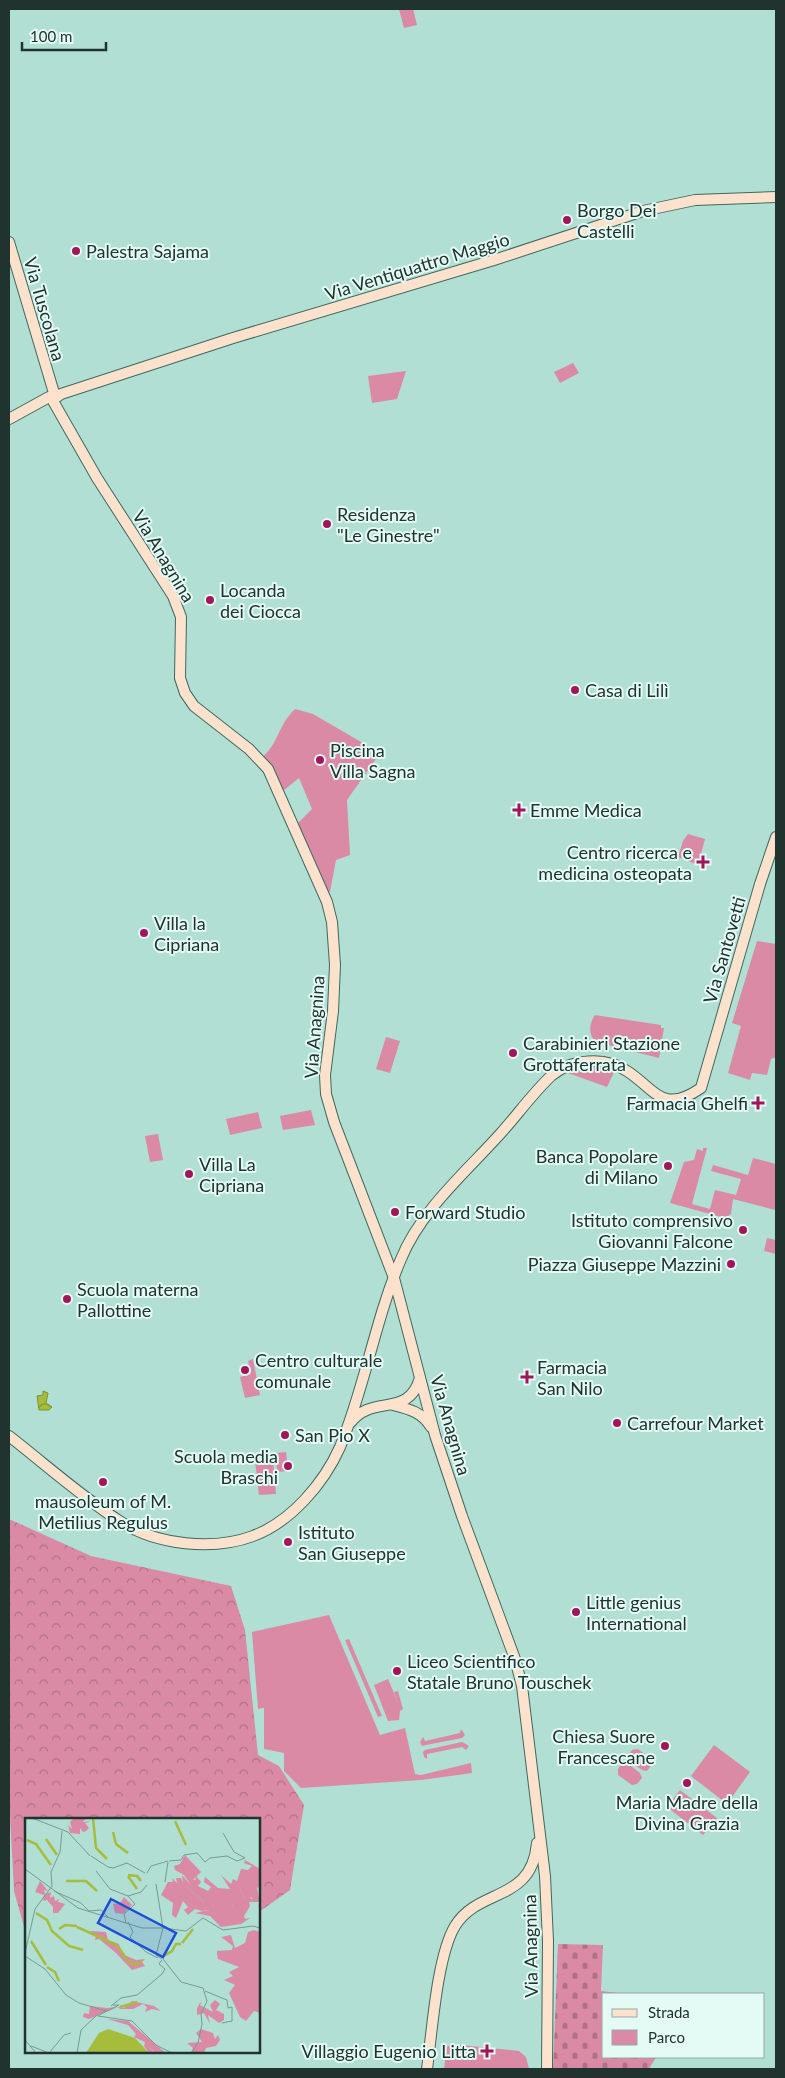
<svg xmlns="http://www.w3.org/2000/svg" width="785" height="2078" font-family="Lato,sans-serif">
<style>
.green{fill:#da8aa5}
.forest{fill:url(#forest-crowns)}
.cemetery{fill:url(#cemetery-stones)}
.water{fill:url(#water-waves);stroke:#7e9337}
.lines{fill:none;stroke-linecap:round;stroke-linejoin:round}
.secondary-casing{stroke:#3e6960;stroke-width:12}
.secondary{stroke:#fce2cd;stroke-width:10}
.poi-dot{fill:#a3155a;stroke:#e4faf4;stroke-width:2}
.labels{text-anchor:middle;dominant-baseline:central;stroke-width:4;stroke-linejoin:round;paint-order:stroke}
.poi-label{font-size:18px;fill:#20332e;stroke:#e4faf4;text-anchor:start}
.street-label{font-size:18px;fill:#20332e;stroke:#e4faf4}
.inset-river{fill:none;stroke:#a6bc3b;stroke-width:2.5}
.inset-road{fill:none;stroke:#779a92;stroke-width:1}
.view{fill:#1d4ed8;fill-opacity:0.15;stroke:#1d4ed8;stroke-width:2.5}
.inset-edge{fill:none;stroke:#20332e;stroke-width:2.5}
</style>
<defs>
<pattern id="forest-crowns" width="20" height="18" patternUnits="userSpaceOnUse" patternTransform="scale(1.25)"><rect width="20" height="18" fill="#da8aa5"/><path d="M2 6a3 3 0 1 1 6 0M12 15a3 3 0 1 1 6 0" fill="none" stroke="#b07187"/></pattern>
<pattern id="cemetery-stones" width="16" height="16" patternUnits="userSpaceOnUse" patternTransform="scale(1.25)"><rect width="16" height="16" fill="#da8aa5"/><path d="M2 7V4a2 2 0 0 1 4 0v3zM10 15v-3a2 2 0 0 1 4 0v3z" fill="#b07187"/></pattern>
<pattern id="water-waves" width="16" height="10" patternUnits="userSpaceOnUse" patternTransform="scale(1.25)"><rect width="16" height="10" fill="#a6bc3b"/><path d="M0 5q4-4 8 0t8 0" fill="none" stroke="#879932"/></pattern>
</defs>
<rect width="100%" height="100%" fill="#b1dfd4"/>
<g class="green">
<polygon points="399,9 413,9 417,25 404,28"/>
<polygon points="573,363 579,373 560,383 554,372"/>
<polygon points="406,371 397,399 372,403 368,376"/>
<path d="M295 709 313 714 380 753 347 800 350 855 336 860 330 892 326 890 296 825 312 809 299 778 284 790 262 757C278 745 278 725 295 709Z"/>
<polygon points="688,834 705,839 698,865 678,857 683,841"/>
<polygon points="757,941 776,944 776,1057 771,1059 767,1075 752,1073 750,1080 728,1073 741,1026 732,1023"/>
<path d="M595 1015 661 1025V1028H664L659 1058 596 1042C588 1035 589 1023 595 1015Z"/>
<polygon points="386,1037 400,1041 390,1073 376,1069"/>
<polygon points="591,1066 615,1070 607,1087 565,1072"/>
<polygon points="311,1110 315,1125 283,1130 280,1116"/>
<polygon points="258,1112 262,1128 230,1135 226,1119"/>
<polygon points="158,1134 163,1160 150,1162 145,1136"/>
<polygon points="703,1148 707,1148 692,1204 710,1209 715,1190 736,1195 741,1179 711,1171 713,1165 748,1175 753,1158 776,1164 775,1210 733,1199 731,1214 725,1218 670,1203 684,1162 694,1160 697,1149 703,1151"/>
<polygon points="767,1238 776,1240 776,1254 764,1251"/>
<polygon points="253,1359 260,1395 245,1398 240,1377 251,1374 248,1361"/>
<polygon points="286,1452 288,1471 277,1472 276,1453"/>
<polygon points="273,1459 276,1494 259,1495 255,1461"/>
<polygon points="329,1615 380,1735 405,1728 415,1774 421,1775 471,1763 472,1773 421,1780 301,1788 284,1771 284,1753 264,1749 264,1708 258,1709 252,1632"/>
<polygon points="349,1639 382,1716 378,1717 345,1640"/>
<polygon points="388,1679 399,1705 394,1692 398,1691 403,1709 400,1711 399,1720 388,1721 374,1685"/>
<polygon points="461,1729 465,1735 462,1738 426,1745 422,1746 420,1742 423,1737 425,1741 460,1733"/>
<polygon points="462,1742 469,1746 466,1750 462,1747 427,1754 427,1759 424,1757 423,1752 425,1750"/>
<polygon points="714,1745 750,1772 727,1804 691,1776"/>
<polygon points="638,1749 651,1759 652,1764 647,1771 642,1770 629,1761 628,1755 632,1750"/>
<polygon points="622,1763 627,1763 640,1773 642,1778 637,1784 632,1785 618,1775 618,1769"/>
<polygon points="680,1790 717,1818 703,1835 667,1807"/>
<polygon points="451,2044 519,2051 526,2057 529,2069 444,2069 447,2047"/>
</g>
<polygon class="forest" points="9,1519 91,1556 231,1586 245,1630 258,1755 279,1766 304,1805 290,1890 259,1912 259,1819 26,1819 26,1934 14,1891 9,1797"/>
<polygon class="cemetery" points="558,1944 603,1945 601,1991 628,1994 604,1994 604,2057 656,2057 649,2069 553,2069"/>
<polygon class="water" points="43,1391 48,1393 46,1403 52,1407 49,1410 39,1410 37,1396 43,1395"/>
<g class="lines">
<g class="secondary-casing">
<g id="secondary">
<polyline points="9,242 54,393"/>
<polyline points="57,397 61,394 233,338 494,260 643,211 695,200 776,197"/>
<polyline points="53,401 97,478 173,596 181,617 180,678 185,693 194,706 249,749 268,769 327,902 332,922 335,965 333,1011 325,1075 326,1094 334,1122 394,1278 435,1435 462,1516 515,1659 522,1686 545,1876 548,1941 547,2069"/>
<polyline points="9,419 49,397"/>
<path d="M393 1405C409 1409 422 1412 431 1427"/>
<path d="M350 1423C373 1393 408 1419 420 1378"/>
<path d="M9 1436C45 1464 83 1498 121 1522 157 1545 213 1551 253 1536 291 1522 324 1483 340 1447 365 1387 375 1320 401 1259 421 1210 466 1172 501 1133 518 1114 533 1093 551 1076 571 1059 605 1056 627 1071 655 1089 662 1115 701 1088L760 884 776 837"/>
<path d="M427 2069C432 2032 437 1956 455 1926 479 1887 532 1903 537 1843"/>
</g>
</g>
<use href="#secondary" class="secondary"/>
</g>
<g class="poi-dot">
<circle cx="567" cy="220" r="5"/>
<circle cx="76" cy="251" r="5"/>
<circle cx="327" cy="524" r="5"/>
<circle cx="210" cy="600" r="5"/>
<circle cx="575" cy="690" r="5"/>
<circle cx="320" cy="760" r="5"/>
<path d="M516.5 802.5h5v5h5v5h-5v5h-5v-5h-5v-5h5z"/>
<path d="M700.5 854.5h5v5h5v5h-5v5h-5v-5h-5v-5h5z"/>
<circle cx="144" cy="933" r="5"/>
<circle cx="513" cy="1053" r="5"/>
<path d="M755.5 1095.5h5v5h5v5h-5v5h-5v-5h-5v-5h5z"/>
<circle cx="668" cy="1166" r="5"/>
<circle cx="189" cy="1174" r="5"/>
<circle cx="395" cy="1212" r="5"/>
<circle cx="743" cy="1230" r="5"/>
<circle cx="731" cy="1264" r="5"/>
<circle cx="67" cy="1299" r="5"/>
<circle cx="245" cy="1370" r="5"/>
<path d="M524.5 1369.5h5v5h5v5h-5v5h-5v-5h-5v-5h5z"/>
<circle cx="617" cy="1423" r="5"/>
<circle cx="285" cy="1435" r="5"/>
<circle cx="288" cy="1466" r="5"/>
<circle cx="103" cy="1482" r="5"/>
<circle cx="288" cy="1542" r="5"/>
<circle cx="576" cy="1612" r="5"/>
<circle cx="397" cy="1671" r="5"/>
<circle cx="665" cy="1746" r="5"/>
<circle cx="687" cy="1783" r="5"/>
<path d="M484.5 2043.5h5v5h5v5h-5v5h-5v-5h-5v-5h5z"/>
</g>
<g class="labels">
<g class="poi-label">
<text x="577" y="210">Borgo Dei<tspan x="577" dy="21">Castelli</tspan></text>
<text x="86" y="251">Palestra Sajama</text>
<text x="337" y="514">Residenza<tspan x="337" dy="21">"Le Ginestre"</tspan></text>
<text x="220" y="590">Locanda<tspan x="220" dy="21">dei Ciocca</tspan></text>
<text x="585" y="690">Casa di Lilì</text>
<text x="330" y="750">Piscina<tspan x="330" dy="21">Villa Sagna</tspan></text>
<text x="530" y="810">Emme Medica</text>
<text x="692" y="852" text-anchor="end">Centro ricerca e<tspan x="692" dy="21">medicina osteopata</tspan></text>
<text x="154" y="923">Villa la<tspan x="154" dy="21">Cipriana</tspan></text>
<text x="523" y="1043">Carabinieri Stazione<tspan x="523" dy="21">Grottaferrata</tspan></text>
<text x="748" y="1103" text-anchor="end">Farmacia Ghelfi</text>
<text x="658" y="1156" text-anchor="end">Banca Popolare<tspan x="658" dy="21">di Milano</tspan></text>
<text x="199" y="1164">Villa La<tspan x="199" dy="21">Cipriana</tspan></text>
<text x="405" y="1212">Forward Studio</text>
<text x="733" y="1220" text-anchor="end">Istituto comprensivo<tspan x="733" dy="21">Giovanni Falcone</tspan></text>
<text x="721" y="1264" text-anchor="end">Piazza Giuseppe Mazzini</text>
<text x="77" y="1289">Scuola materna<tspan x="77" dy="21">Pallottine</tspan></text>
<text x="255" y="1360">Centro culturale<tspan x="255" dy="21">comunale</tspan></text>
<text x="537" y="1367">Farmacia<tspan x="537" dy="21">San Nilo</tspan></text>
<text x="627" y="1423">Carrefour Market</text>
<text x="295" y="1435">San Pio X</text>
<text x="278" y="1456" text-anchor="end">Scuola media<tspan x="278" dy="21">Braschi</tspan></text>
<text x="103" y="1501" text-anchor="middle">mausoleum of M.<tspan x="103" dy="21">Metilius Regulus</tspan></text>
<text x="298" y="1532">Istituto<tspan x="298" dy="21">San Giuseppe</tspan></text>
<text x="586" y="1602">Little genius<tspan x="586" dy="21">International</tspan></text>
<text x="407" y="1661">Liceo Scientifico<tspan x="407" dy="21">Statale Bruno Touschek</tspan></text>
<text x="655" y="1736" text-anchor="end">Chiesa Suore<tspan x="655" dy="21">Francescane</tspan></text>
<text x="687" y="1802" text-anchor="middle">Maria Madre della<tspan x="687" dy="21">Divina Grazia</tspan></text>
<text x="476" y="2051" text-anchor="end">Villaggio Eugenio Litta</text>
</g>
<g class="street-label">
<text transform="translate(417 266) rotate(-17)">Via Ventiquattro Maggio</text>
<text transform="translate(45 309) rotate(74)">Via Tuscolana</text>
<text transform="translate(164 556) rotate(59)">Via Anagnina</text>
<text transform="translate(724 950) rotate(-74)">Via Santovetti</text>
<text transform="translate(314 1027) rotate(-86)">Via Anagnina</text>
<text transform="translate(451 1425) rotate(74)">Via Anagnina</text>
<text transform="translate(530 1946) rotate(-91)">Via Anagnina</text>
</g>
</g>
<g transform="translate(25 1818)">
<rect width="235" height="235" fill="#b1dfd4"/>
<path d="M61 0 58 4 66 3 60 5 64 10 61 13 58 14 55 10V16L45 15 43 7 47 11 45 4 48 1ZM160 37 176 54 168 62 173 63 171 72 179 85 162 69 164 64 159 57 150 52 149 48 155 46ZM15 63 23 73 19 72 20 76 26 74 25 80 29 78 30 83 34 81 33 84 40 86 33 95H28V89L22 82 18 83 19 77 10 74ZM215 71 228 73 230 79 223 80 225 88 219 98 220 101 225 100 216 106 196 109 185 98 170 95 184 92 183 89 189 91 188 86H207L209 89 213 83 218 85 220 82Z" fill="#da8aa5"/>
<path d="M220 42 235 51V69L232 70 235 84H223L218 76 227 81 228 74 224 76 215 71 221 84V87L213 84 210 91 207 86 192 89 188 86 189 91 177 93 170 91 163 97 159 92 163 89 158 83 151 100 147 97 148 85 136 77 143 64H148L147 60 152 65 151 60H156L158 65 157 57 165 66 162 69 179 85 169 70 171 58 176 64 173 68 183 73 186 69 179 64 180 59 193 70 205 71 196 57 206 66 208 61 212 63 216 51 223 52 227 48 219 45ZM99 79 107 87 98 96 90 95 88 86 95 85ZM229 112 235 114V195L229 193 221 203 215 199 204 175 210 167 199 162 208 158 204 154 214 149 193 141 192 136V133L207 132 208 128 196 119 206 117 210 130 220 125 223 114ZM65 113 81 114 83 122 94 126 97 136 111 142 120 141 117 144 120 148 107 152 91 135 74 121 70 122 71 117ZM190 182 195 186 191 192 199 196V202L194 205 183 197 185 206 179 195 172 197V190L175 185 177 184 175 187 188 194 185 187ZM107 183 129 188 136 193 127 191 120 194 122 189 118 186 108 191H95L93 189 64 201 58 199 59 195 64 196 65 188 82 190 94 189 99 190ZM82 201 103 203 141 235H130L123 228 129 235H124L119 228 120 224 109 219 111 216 103 207ZM176 211 188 215 190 221 193 217 195 222 191 228 181 230 179 235H166L168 230 162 225 177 224 171 215Z" fill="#da8aa5"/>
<path d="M83 211 110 220 124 235H61L74 215Z" fill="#a6bc3b"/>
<path class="inset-river" d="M68 0 71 30 82 41M150 3 161 27M88 14 91 26 103 35M21 21 32 37M2 22 11 26 26 47M103 57 112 58 116 63M103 58 112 71M41 63H61L72 73M11 95 22 102 27 113 44 128 58 132M52 109 92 127 103 143M34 111 40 107 52 108M6 123 21 147M157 125 168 111M139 138 147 133 151 126H156M104 143 109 147 117 143M22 149 30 154 34 163M95 189 112 184"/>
<path class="inset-road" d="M7 0 43 14 65 38M198 15 209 34 220 40M66 38 83 49M144 43 156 42 159 37 172 35 180 44 185 40 202 38 212 43 220 40M83 49 88 50 102 45 120 55M0 51 53 90 117 110H137M71 53 85 71 103 78M122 55 126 48 143 43M140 64 143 44M131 66 138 110M29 73 56 85 64 93 76 92 84 100M103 78 116 74 122 67M10 91 27 68 26 54 35 34 37 13M103 104 108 114 105 119 121 134 133 140M101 105 99 96 110 86 103 78M0 135 10 91M0 138 20 151 41 177 54 185 81 193 73 198M137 141 131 137 138 110 161 113 178 100 198 112 228 108 235 110M138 141 156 164 178 170 182 183 176 196 177 206M180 173 202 182 203 190 207 189V203L197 205M86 188 96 180 112 177 137 156 140 151 134 146 137 142M78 195 94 187H88M73 198 107 203 131 227 147 235M0 222 11 235M6 228 24 235M24 235 39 217 46 215M52 235 56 212 73 196M166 235 173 225 177 206"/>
<path class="view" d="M86 81 151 115 138 139 73 105Z"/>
<rect width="235" height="235" class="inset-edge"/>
</g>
<rect width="785" height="2078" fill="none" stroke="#20332e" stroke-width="20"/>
<rect x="602" y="1993" width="162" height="65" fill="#e4faf4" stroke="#96aaa5"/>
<rect x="612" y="2009" width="25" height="8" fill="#fce2cd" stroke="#96aaa5"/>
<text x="648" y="2018" font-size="15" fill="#20332e">Strada</text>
<rect x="612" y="2030" width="25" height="15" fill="#da8aa5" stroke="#96aaa5"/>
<text x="648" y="2043" font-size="15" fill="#20332e">Parco</text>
<path d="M22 42v8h84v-8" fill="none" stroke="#20332e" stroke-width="2.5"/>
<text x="30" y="42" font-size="15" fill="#20332e" stroke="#e4faf4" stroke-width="4" paint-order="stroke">100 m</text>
</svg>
